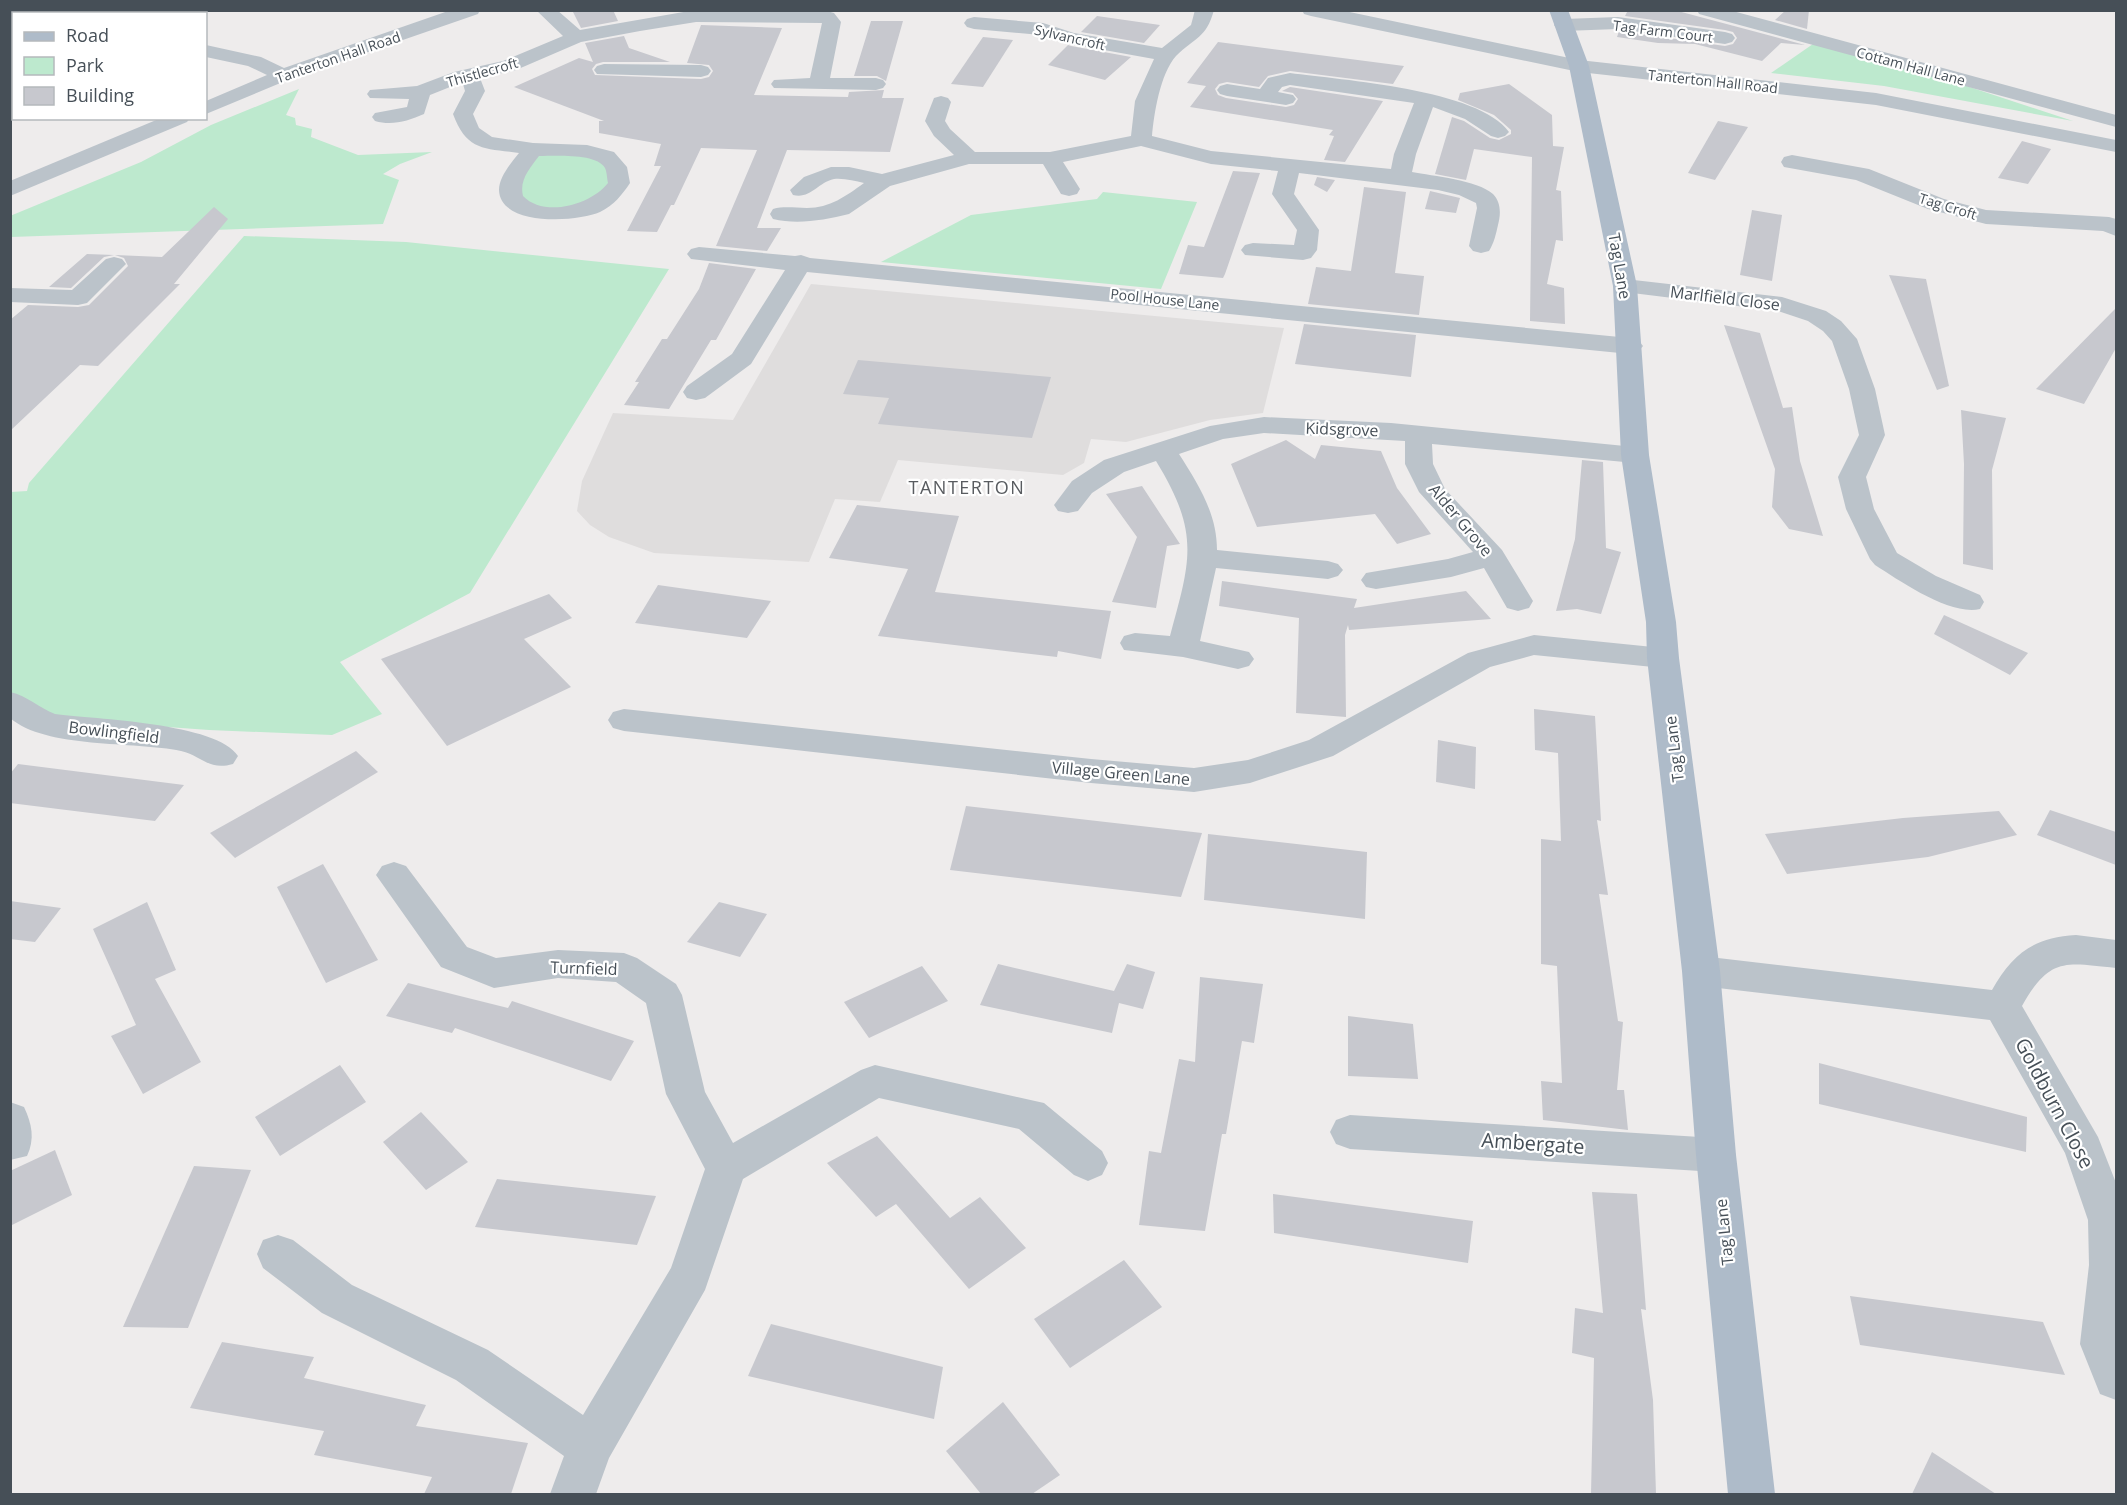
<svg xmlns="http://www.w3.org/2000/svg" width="2127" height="1505" font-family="'Open Sans',sans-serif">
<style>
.education{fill:#dfdddd}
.green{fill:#bde9ce}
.building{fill:#c7c8ce}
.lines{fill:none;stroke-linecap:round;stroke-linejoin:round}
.minor{fill:#bbc3ca;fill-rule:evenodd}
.major{fill:#aebbc9;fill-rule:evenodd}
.labels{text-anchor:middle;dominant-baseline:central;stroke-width:4.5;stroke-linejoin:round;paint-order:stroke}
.far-street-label{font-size:14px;fill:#464f57;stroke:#fff}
.street-label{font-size:16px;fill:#464f57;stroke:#fff}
.neighbourhood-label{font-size:18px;letter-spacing:1.5px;fill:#595c60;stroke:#fff}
.near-street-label{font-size:20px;fill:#464f57;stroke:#fff}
</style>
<rect width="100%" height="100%" fill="#eeecec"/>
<polygon class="education" points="811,284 1284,328 1263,413 1210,420 1126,442 1091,439 1084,463 1063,475 898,460 880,502 835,499 809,562 654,553 609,537 590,525 577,511 582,481 613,413 733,420"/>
<g class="green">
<polygon points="1813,44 1927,73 2073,121 1884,86 1771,73"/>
<polygon points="299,89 286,115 295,118 296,125 312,129 311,137 358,155 432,152 400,164 383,174 399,180 383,224 11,237 10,216 141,162 211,125"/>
<polygon points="533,149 587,151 619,172 586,209 528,209 512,178"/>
<polygon points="1103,192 1197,202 1161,289 881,262 971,215 1097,199"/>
<polygon points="244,236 406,242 669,269 470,593 340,662 382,714 332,735 209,730 56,719 11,700 11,492 27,491 29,483"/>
</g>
<g class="building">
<polygon points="572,10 613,10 618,21 581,28"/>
<polygon points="1628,10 1674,10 1805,45 1781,43 1762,61 1695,44 1658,43 1617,37 1619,31 1725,46 1733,44 1737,38 1733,32 1725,30 1625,16"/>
<polygon points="1786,10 1809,10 1807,29 1775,20"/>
<polygon points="1097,16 1160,25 1144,43 1081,32"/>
<polygon points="871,21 903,21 886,81 877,76 854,76"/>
<polygon points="701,25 782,28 754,95 848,97 849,92 884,90 882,98 904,98 890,152 787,150 757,228 781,228 767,251 716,246 757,150 701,148 674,205 671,205 657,232 627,231 661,166 654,166 661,144 599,133 599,121 604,121 514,87 579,58 593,62 585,43 624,36 629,48 670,62 603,62 596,64 592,69 595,75 701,79 709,77 713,71 709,65 687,63"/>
<polygon points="983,37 1013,40 983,87 951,84"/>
<polygon points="1218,42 1350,59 1404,66 1393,84 1290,71 1268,76 1259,87 1227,82 1219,84 1215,89 1218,95 1226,98 1286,107 1294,105 1298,99 1293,93 1282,91 1290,87 1383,101 1345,162 1324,160 1334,136 1329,135 1333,130 1190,107 1206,86 1187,83"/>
<polygon points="1068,45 1071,46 1131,57 1105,80 1048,65"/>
<polygon points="1509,84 1552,115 1553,146 1564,147 1556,190 1561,191 1563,241 1556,240 1547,284 1564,288 1565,324 1530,321 1532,157 1474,149 1466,180 1435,174 1452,117 1464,121 1490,138 1499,140 1511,134 1511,130 1494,115 1458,100 1460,93"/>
<polygon points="1718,121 1748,127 1715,180 1688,173"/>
<polygon points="2022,141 2051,149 2028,184 1998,178"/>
<polygon points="1233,171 1260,173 1225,274 1223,278 1179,274 1188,245 1204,247"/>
<polygon points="1317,177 1335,180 1327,192 1314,185"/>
<polygon points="1364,187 1406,192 1395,273 1424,276 1419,315 1308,304 1316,267 1351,271"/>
<polygon points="1430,191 1460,198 1456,213 1425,209"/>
<polygon points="214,207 228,219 174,284 180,284 98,366 80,365 10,431 10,320 28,305 78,307 89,305 128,266 124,258 115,255 162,257"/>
<polygon points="1752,210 1782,215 1772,281 1740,275"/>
<polygon points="87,254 114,255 104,257 71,288 49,287"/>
<polygon points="709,263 756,269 716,340 711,340 669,409 624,405 639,382 635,382 662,339 667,339 699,289"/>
<polygon points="1889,275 1926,279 1949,386 1937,390"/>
<polygon points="2116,308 2116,348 2084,404 2036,389"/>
<polygon points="1304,324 1416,335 1411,377 1295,364"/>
<polygon points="1724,325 1760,333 1783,408 1792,407 1800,461 1823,536 1789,529 1772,507 1775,469"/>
<polygon points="858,360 1051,377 1032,438 878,424 889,398 843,394"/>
<polygon points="1961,410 2006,418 1992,470 1993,570 1963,564 1964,464"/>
<polygon points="1286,440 1315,459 1321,445 1381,451 1397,488 1431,534 1397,544 1375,514 1257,527 1231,464"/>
<polygon points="1582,460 1603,462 1606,548 1621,552 1601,614 1577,609 1556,611 1575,539"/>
<polygon points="1142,486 1180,544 1167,546 1156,608 1112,602 1137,537 1106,494"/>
<polygon points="857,505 959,516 935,592 1111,611 1101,659 1058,651 1057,657 878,636 908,569 829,558"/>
<polygon points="1222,581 1357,599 1354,608 1466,591 1491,619 1349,630 1348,625 1345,635 1346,717 1296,713 1299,618 1219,606"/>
<polygon points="658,585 771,601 747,638 635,623"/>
<polygon points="549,594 572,618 524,639 571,687 447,746 381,659"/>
<polygon points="1944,615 2028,653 2010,675 1934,634"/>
<polygon points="1534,709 1595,716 1601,821 1597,820 1608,895 1599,894 1618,1021 1623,1022 1617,1090 1624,1090 1628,1130 1543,1120 1541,1081 1562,1083 1557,966 1541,964 1541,839 1561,841 1558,753 1535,750"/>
<polygon points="1438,740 1476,747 1475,789 1436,782"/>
<polygon points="356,751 378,772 235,858 210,833"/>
<polygon points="18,764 184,785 155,821 10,803 10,774"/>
<polygon points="966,806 1202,833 1181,897 950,870"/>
<polygon points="2050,810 2116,832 2116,865 2037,835"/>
<polygon points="1999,811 2017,835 1928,857 1787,874 1765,834 1903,818"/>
<polygon points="1208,834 1367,852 1365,919 1204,900"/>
<polygon points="323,864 378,960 326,983 277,887"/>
<polygon points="10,901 61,908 35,942 10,939"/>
<polygon points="147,902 176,970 155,979 201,1062 143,1094 111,1036 136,1025 93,929"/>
<polygon points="719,902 767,914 740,957 687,942"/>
<polygon points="998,964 1114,991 1127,964 1155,972 1143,1009 1119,1003 1112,1033 980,1005"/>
<polygon points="922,966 948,1001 869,1038 844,1002"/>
<polygon points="1200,977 1263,984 1254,1043 1242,1041 1226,1134 1222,1134 1205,1231 1139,1225 1149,1151 1161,1153 1179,1059 1195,1062"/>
<polygon points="408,983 508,1008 512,1001 634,1041 611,1081 455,1028 452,1033 386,1016"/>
<polygon points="1348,1016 1413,1024 1418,1079 1348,1076"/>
<polygon points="1819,1063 2027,1117 2026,1152 1819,1104"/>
<polygon points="340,1065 366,1102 280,1156 255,1117"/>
<polygon points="421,1112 468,1162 426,1190 383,1142"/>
<polygon points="877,1136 950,1218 980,1197 1026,1248 969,1289 896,1204 876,1217 827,1163"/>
<polygon points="55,1150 72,1195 10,1226 10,1171"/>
<polygon points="194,1166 251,1170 188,1328 123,1327"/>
<polygon points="497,1179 656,1196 637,1245 475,1227"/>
<polygon points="1592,1192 1637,1194 1646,1310 1641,1309 1653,1400 1656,1494 1591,1494 1594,1358 1572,1353 1575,1308 1603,1313"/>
<polygon points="1273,1194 1473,1221 1468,1263 1274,1233"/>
<polygon points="1124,1260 1162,1307 1070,1368 1034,1319"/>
<polygon points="1850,1296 2043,1322 2065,1375 1860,1345"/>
<polygon points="771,1324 943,1367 934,1419 748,1376"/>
<polygon points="222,1342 314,1357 304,1378 426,1405 416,1426 528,1443 511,1494 424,1494 432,1477 314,1455 324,1431 190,1408"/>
<polygon points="1003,1402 1060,1475 1032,1494 981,1494 946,1451"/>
<polygon points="1932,1452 1996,1494 1912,1494"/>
</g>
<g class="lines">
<g class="minor">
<rect x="93" y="10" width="18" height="4"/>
<polygon points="451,10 480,10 478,14 290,79 206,114 206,101 267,75 248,66 206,57 206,45 261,57 284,68"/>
<path d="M536 10H557L580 30 695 10 827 11 834 13 841 22 830 78H876L883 80 886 84 883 88 876 90 774 88 771 84 774 80 810 78 822 23 696 22 640 31 581 42 516 70 480 78 485 91 473 114 479 128 492 137 533 143 587 145 614 152 627 167 630 183C622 195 614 205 600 212 578 222 500 227 499 190 499 177 511 163 519 153 483 148 467 151 453 114L465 91 463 84 460 83 430 95 424 114C408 121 392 126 375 121L372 117 375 113 407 107 409 99 370 98 367 94 370 90 417 86 454 72 503 61 563 36ZM539 156C555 156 597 153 605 168 607 172 607 179 608 183 591 205 544 218 523 196 519 180 530 168 539 156Z"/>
<path d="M1195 10H1214C1206 39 1195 37 1176 56 1160 74 1154 114 1152 136L1211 151 1391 169 1394 154 1414 103 1290 85 1282 87 1278 92 1293 95 1296 99 1293 103 1286 105 1227 96 1220 94 1217 90 1220 86 1227 84 1260 89 1268 78 1290 73C1341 80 1479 89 1509 132L1505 136 1498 138 1491 136 1465 119 1433 107 1416 154 1412 172C1433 176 1477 180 1493 194 1501 202 1501 214 1498 225 1496 234 1494 243 1489 251L1481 253 1473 251 1469 246 1477 208 1476 203 1459 195 1438 190 1299 173 1294 194 1319 230 1317 250 1311 258 1303 260 1245 255 1241 250 1245 245 1253 243 1294 245 1297 230 1272 194 1278 171 1211 164 1141 146 1063 162 1080 189 1077 194 1069 196 1061 194 1043 164H969L890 186 849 214C824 220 798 225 773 219L770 214 773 209C784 206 795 208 807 208 830 208 846 196 864 183 855 181 844 178 834 179 817 183 811 199 793 195L790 190 804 177 831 167H849L882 174 954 155 934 136 925 121 934 98 941 96 948 98 951 102 945 121 950 129 975 152H1050L1131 136 1135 101 1154 59 1071 44 1041 35 974 29 967 27 964 23 967 19 974 17 1043 23 1074 33 1162 48 1191 25Z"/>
<polygon points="1302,10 1340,10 1579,60 1876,93 2116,140 2116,152 1876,105 1579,72 1311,16 1304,14"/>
<polygon points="1697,10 1729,10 2116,115 2116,127 1699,14"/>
<polygon points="1618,17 1725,32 1732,34 1735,38 1732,42 1725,44 1618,29 1564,31 1557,29 1554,25 1557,21 1564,19"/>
<polygon points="604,64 701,65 708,67 711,71 708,75 701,77 597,74 594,70 597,66"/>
<polygon points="14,73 14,85 10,86 10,74"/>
<polygon points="161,118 190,118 187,122 10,196 10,181"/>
<polygon points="1792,155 1869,169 1944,199 1986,210 2109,217 2116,219 2116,236 2103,231 1986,224 1928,209 1856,180 1784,167 1781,162 1784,157"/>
<polygon points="699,247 795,256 801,255 810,258 1630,338 1639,341 1643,346 1639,351 1630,354 807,272 751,364 705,398 696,400 687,398 683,392 687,386 732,354 785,270 691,259 687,254 691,249"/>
<polygon points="114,257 122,259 126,264 87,303 78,305 10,302 10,288 72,290 106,259"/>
<path d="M1625 279 1782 297 1826 311 1841 321 1857 339 1875 389 1885 435 1866 477 1874 509 1897 553 1936 576 1980 595 1984 602 1980 609C1950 616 1900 581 1875 565L1870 559 1846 509 1838 477 1859 435 1849 389 1832 341 1823 331 1808 321 1778 311 1616 291 1613 286 1616 281Z"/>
<path d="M1264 417 1391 423 1635 447 1645 449 1649 455 1645 461 1635 463 1432 444 1433 464 1445 489 1502 550 1533 601 1529 608 1518 611 1507 608 1484 568 1451 577 1376 589 1366 587 1361 580 1366 573 1448 559 1473 552 1419 492 1405 464V441L1264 433 1223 439 1179 454C1198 484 1217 513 1217 550L1328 561 1338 564 1343 570 1338 576 1328 579 1216 568 1200 641 1249 652 1254 659 1249 666 1238 669 1183 657 1124 650 1120 643 1124 636 1135 633 1170 636C1191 559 1200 533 1156 461L1124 472 1092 493 1078 511 1068 513 1058 511 1054 505 1072 481 1104 460 1210 426Z"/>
<polygon points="1534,635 1663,648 1674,651 1679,658 1674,665 1663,668 1534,655 1490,667 1333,756 1250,783 1194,792 1091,783 624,731 613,728 608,720 613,712 624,709 1091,759 1194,768 1248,760 1309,740 1468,653"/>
<path d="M10 692C28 696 39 708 55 714 94 719 218 723 238 756L233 764C209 771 202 756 181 751 134 741 46 749 10 718Z"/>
<polygon points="394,862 406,866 467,947 496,958 558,950 624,953 637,958 676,984 682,995 705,1092 733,1143 861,1070 875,1065 1044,1103 1102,1151 1108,1163 1102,1175 1088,1181 1074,1175 1019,1129 879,1098 743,1179 705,1290 609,1458 596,1494 550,1494 564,1456 456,1380 322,1313 263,1268 257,1254 263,1240 278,1235 293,1240 352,1285 488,1350 583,1415 671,1268 705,1169 666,1094 646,1003 616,982 558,978 494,988 441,967 376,875 382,866"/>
<path d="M2076 935 2116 940V968C2066 963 2050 956 2022 1006L2098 1137 2116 1183V1400L2100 1394 2080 1344 2089 1265 2088 1220 2065 1153 1990 1020 1701 986 1688 981 1682 971 1688 961 1701 956 1992 990C2013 953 2033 938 2076 935Z"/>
<path d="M10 1102 24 1107C32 1124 35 1139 27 1156L10 1160Z"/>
<polygon points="1350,1115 1716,1138 1730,1143 1736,1155 1730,1167 1716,1172 1350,1149 1336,1144 1330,1132 1336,1120"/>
</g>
<polygon class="major" points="1549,10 1568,10 1589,66 1637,286 1649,455 1676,622 1679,658 1720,971 1736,1155 1775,1494 1728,1494 1696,1155 1682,971 1647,658 1646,622 1621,455 1613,286 1569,66"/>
</g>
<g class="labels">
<g class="far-street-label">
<text transform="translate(1663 31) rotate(7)">Tag Farm Court</text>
<text transform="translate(1070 37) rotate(13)">Sylvancroft</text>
<text transform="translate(338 57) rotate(-19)">Tanterton Hall Road</text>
<text transform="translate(1911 66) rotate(15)">Cottam Hall Lane</text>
<text transform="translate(482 72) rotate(-16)">Thistlecroft</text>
<text transform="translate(1713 81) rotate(6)">Tanterton Hall Road</text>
<text transform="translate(1948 206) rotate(17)">Tag Croft</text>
<text transform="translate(1165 299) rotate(6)">Pool House Lane</text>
</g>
<g class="street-label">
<text transform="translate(1620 266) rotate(80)">Tag Lane</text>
<text transform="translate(1725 298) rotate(7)">Marlfield Close</text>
<text transform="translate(1342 429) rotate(2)">Kidsgrove</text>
<text transform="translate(1461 520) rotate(50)">Alder Grove</text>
<text transform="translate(114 732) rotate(7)">Bowlingfield</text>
<text transform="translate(1674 749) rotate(-97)">Tag Lane</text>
<text transform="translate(1121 773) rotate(5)">Village Green Lane</text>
<text transform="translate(584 968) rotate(2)">Turnfield</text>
<text transform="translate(1724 1232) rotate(-96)">Tag Lane</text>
</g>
<g class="neighbourhood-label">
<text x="967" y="487">TANTERTON</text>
</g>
<g class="near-street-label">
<text transform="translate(2055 1103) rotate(62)">Goldburn Close</text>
<text transform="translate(1533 1143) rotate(4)">Ambergate</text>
</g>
</g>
<rect width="2127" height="1505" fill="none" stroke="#464f57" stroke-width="24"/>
<rect x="12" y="12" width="195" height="108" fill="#ffffff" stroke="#b5b9bc" stroke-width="1.5"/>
<rect x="24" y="32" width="30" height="9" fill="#aebbc9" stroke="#b5b9bc" stroke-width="1.5"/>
<text x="66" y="42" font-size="18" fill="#464f57">Road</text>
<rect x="24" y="57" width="30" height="18" fill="#bde9ce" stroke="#b5b9bc" stroke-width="1.5"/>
<text x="66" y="72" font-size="18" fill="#464f57">Park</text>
<rect x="24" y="87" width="30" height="18" fill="#c7c8ce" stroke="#b5b9bc" stroke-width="1.5"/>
<text x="66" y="102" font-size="18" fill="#464f57">Building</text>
</svg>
